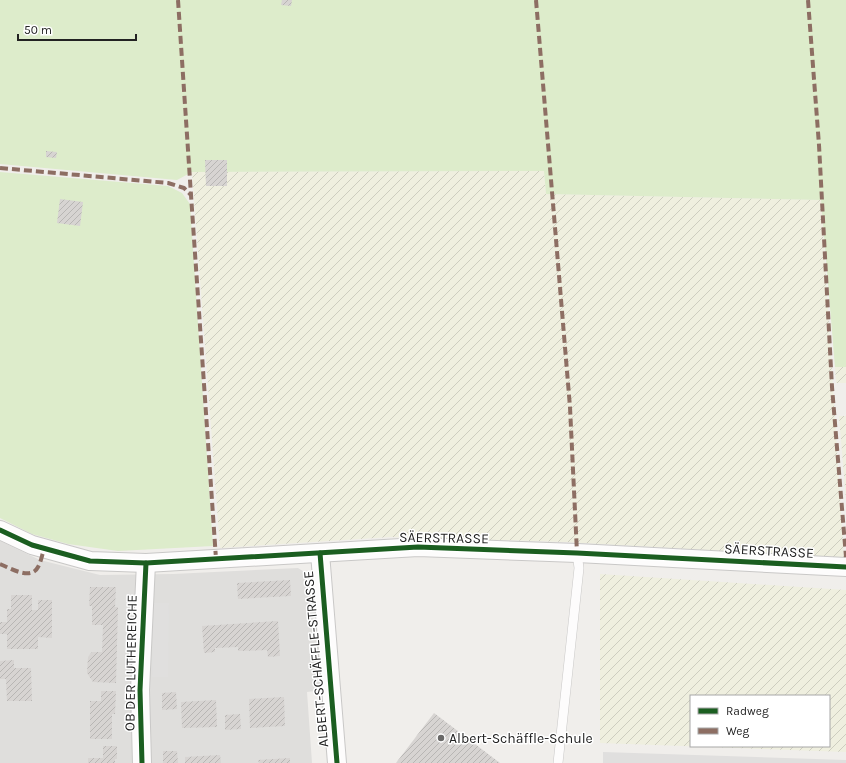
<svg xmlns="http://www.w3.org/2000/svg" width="846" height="763" font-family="Karla,sans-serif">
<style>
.residential{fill:#dfdedc}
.farmland{fill:url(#farmland-furrows);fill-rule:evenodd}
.grass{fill:#ddeccb}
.parking{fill:#e0dfde}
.building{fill:url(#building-hatch)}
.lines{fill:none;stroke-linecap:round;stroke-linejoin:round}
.lane-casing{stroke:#c9c8c7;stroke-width:10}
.street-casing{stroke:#c9c8c7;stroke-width:20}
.lane{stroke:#fdfcfc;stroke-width:9}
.street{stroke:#fdfcfc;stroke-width:18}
.quiet{stroke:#8d6e63;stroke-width:4;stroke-dasharray:8 4;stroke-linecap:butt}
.cycleway-casing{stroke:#fff;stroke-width:8}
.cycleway{stroke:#1b5e20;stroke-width:5}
.poi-dot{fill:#6a6968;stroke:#fff;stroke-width:1.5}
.labels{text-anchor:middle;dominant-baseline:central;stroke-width:3;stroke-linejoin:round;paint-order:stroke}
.street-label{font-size:14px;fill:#222;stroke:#fff}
.poi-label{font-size:14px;fill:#222;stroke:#fff;text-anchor:start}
</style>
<defs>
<pattern id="farmland-furrows" width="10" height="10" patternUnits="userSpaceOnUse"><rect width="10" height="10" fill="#efefdf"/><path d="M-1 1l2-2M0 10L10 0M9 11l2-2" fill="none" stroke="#cdcdbf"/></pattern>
<pattern id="building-hatch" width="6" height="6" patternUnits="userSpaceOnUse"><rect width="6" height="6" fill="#d7d4d2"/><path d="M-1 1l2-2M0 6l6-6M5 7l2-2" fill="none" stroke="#b8b6b4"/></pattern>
</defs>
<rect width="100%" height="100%" fill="#f0eeeb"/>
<polygon class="residential" points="0,541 40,560 100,575 173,574 298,568 309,575 312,609 317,609 323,690 307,692 312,763 0,763"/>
<g class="farmland">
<polygon points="544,171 546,194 821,200 844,558 566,542 391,537 220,548 192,172"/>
<polygon points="835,367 846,367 846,383 836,383"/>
<polygon points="839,416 846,416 846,500"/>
<path d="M600 574 846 590V752L600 743ZM691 696H829V746H691Z"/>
</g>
<g class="grass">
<polygon points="0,0 846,0 846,367 835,367 821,200 546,194 544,171 192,172 177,180 0,164"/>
<polygon points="0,172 168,186 182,193 190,204 213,546 118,551 68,544 32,534 0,518"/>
</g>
<g class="parking">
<polygon points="153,603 169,603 168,677 152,677"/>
<polygon points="603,752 846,760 846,763 603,763"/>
</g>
<g class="building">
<polygon points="282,0 292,0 291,6 281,5"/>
<polygon points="46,151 57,152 56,158 46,157"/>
<polygon points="205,160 227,160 227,186 206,186"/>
<polygon points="60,199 83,202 80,226 57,223"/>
<polygon points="290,580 291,596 238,599 237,583"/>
<polygon points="90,587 116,587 115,607 118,607 116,683 93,682 87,673 88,657 92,652 102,652 103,625 92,625 92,606 89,606"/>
<polygon points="11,595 32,595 32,610 38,610 38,600 52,600 52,638 38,637 38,649 7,649 7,634 0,634 0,622 7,622 7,609 11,609"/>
<polygon points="278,621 280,656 268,657 267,650 238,651 238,647 215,648 215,652 204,653 202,626"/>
<polygon points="14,660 14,668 31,668 32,701 7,701 6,679 0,679 0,661"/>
<polygon points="101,691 116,691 115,714 112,714 112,739 90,739 90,701 101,701"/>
<polygon points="176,692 177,709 162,710 162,693"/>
<polygon points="284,697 285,726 250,728 249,699"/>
<polygon points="216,700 217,727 182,728 181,702"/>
<polygon points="434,713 500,763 396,763"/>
<polygon points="240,714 241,729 225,730 225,715"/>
<polygon points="103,746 117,746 117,759 115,759 115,763 88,763 88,758 103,758"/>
<polygon points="163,751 177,751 178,763 163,763"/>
<polygon points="220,755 221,763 185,763 185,757"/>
<polygon points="290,758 290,763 259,763 258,760"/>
</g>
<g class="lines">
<g class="lane-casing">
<polyline id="lane" points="558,763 579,568 577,553"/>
</g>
<g class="street-casing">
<g id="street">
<polyline points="0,530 32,545 90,561 146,563 418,547 577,553 846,567"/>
<polyline points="320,553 337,763"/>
<polyline points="142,763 140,690 146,563"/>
</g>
</g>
<use href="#lane" class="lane"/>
<use href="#street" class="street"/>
<g class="quiet">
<polyline points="178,0 191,195"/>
<polyline points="536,0 570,407 577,553"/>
<polyline points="808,0 819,145 832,387 846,557"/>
<polyline points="0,168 168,183 184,188 191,195 216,559"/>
<path d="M0 564C10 568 31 581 38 567 41 562 42 555 44 549"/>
</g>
<g class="cycleway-casing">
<g id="cycleway">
<polyline points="0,530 32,545 90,561 146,563 418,547 577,553 846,567"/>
<polyline points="320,553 337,763"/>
<polyline points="142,763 140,690 146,563"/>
</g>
</g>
<use href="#cycleway" class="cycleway"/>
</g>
<circle class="poi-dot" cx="441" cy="738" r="4"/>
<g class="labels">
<g class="street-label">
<text transform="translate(444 538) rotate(1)">SÄERSTRASSE</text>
<text transform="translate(769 551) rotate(3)">SÄERSTRASSE</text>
<text transform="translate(316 659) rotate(-95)">ALBERT-SCHÄFFLE-STRASSE</text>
<text transform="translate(131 663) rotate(-89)">OB DER LUTHEREICHE</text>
</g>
<g class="poi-label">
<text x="449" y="738">Albert-Schäffle-Schule</text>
</g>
</g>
<rect x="690" y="695" width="140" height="52" fill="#ffffff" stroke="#a7a7a7"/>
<rect x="698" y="708" width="20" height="6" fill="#1b5e20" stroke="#a7a7a7"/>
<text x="726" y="715" font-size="12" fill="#222222">Radweg</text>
<rect x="698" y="728" width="20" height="6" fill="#8d6e63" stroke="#a7a7a7"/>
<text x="726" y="735" font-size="12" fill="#222222">Weg</text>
<path d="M18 34v6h118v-6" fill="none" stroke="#222222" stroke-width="2"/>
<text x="24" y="34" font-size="12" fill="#222222" stroke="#ffffff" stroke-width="3" paint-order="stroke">50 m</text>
</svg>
